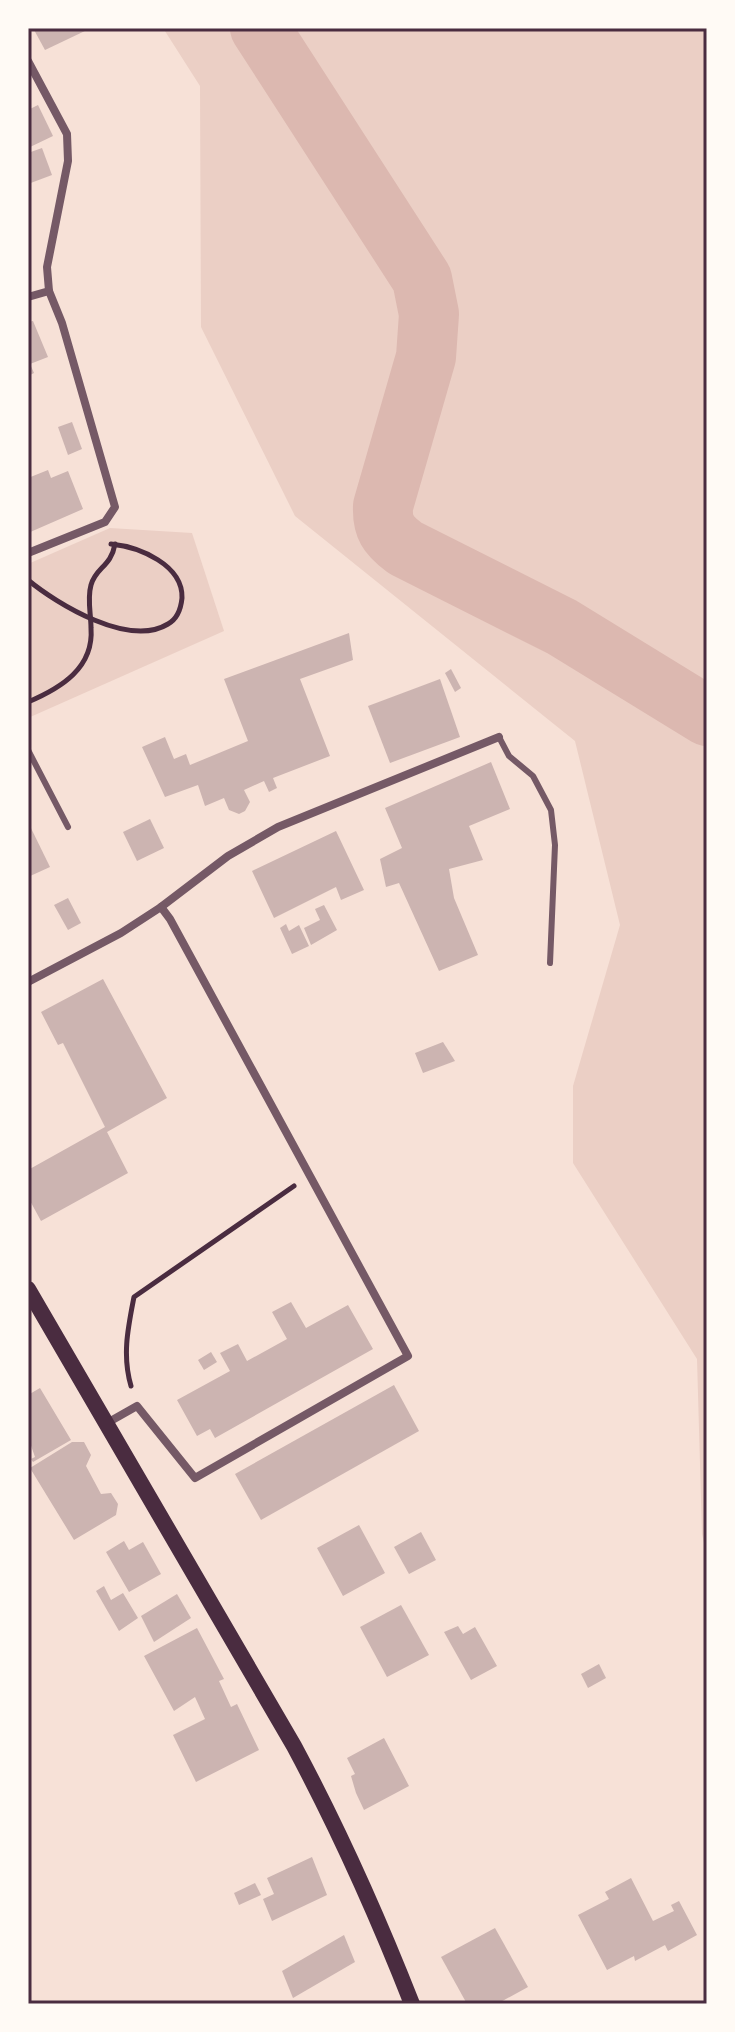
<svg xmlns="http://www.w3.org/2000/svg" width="735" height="2032" font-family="'Sofia Sans Condensed',sans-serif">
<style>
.green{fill:#ebcfc5}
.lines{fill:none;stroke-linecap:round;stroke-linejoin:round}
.river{stroke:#dcb8b0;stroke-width:60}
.building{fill:#ccb4b1}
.path{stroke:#4a2c40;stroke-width:5}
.service{stroke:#755966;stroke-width:6}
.minor{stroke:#755966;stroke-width:8}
.secondary{stroke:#4a2c40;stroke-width:16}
.neatline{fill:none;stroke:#4a2c40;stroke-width:3}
</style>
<rect width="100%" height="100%" fill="#f7e1d7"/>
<g class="green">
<polygon points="163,28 707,28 707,1556 702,1534 697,1359 573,1163 573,1086 620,925 575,741 295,516 201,327 200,86"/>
<polygon points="110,528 192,533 224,631 28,718 28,564"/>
</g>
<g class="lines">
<path class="river" d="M260 28 422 279 429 314 426 357 383 506C382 527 388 535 405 548L562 627 707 716"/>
</g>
<g class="building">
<polygon points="33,28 86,28 87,30 45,50"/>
<polygon points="38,105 53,136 28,148 28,110"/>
<polygon points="42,148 52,175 28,184 28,153"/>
<polygon points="33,321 48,357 30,364 34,373 28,376 28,322"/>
<polygon points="72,422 82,449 68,455 58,427"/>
<polygon points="48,470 51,478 68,471 83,509 28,533 28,478"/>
<polygon points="349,633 353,660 300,679 330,756 273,778 277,788 269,792 264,781 244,790 250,802 245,811 239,814 229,810 224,798 205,806 198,785 165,797 142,747 165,737 174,759 186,754 190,765 248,741 224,679"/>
<polygon points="451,669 461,688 455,692 445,673"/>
<polygon points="440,679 460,737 390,763 368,706"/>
<polygon points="491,762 510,809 469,826 483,860 449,869 454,898 478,955 439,971 399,883 386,887 380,859 402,848 385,808"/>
<polygon points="150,819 164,848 137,861 123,832"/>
<polygon points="28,822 50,867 28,877"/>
<polygon points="336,831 364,890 341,900 336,887 274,918 252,871"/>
<polygon points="68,898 81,923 68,930 54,905"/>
<polygon points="324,905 337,930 311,945 304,928 320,920 315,909"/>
<polygon points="286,924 289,931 299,925 309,946 292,954 280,928"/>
<polygon points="103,979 167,1098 107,1132 128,1173 41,1221 28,1197 28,1170 105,1127 63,1043 58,1045 41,1012"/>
<polygon points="443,1042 455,1061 423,1073 415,1053"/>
<polygon points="291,1302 306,1328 348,1305 373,1349 215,1438 210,1429 197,1436 177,1400 230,1371 220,1353 238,1344 247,1361 287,1339 272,1312"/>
<polygon points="211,1352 217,1362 204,1370 198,1360"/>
<polygon points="394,1385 419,1431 261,1520 235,1474"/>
<polygon points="40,1388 71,1440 33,1462 31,1459 35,1457 28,1437 28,1395"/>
<polygon points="72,1442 84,1442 91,1455 86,1466 101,1494 111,1493 118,1504 116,1515 74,1540 30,1468"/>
<polygon points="359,1525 385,1573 343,1596 317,1548"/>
<polygon points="421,1532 436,1560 409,1574 394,1547"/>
<polygon points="124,1541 129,1550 143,1542 161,1574 129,1592 106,1552"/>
<polygon points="104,1586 111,1600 123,1593 138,1618 119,1631 96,1591"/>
<polygon points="177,1594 191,1618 154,1642 141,1616"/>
<polygon points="401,1605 429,1655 387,1677 360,1627"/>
<polygon points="458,1626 463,1634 475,1627 497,1666 471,1680 444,1632"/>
<polygon points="197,1628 224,1679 219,1681 231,1707 237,1704 259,1750 196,1782 173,1735 205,1719 195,1697 174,1711 144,1656"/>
<polygon points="599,1664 606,1678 588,1688 581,1674"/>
<polygon points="384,1738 409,1786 364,1810 356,1793 351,1776 355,1774 347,1758"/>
<polygon points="312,1857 327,1895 272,1921 263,1899 274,1894 267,1878"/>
<polygon points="631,1878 653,1921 674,1911 671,1905 679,1901 697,1935 668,1951 665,1945 635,1961 634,1956 607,1970 578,1915 609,1899 605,1892"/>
<polygon points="255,1883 261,1895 239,1905 234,1893"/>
<polygon points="495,1928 528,1987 497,2004 467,2004 441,1957"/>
<polygon points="344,1935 355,1962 293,1998 282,1971"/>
</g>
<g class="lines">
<g class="path">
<path d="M28 580C57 604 129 648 168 624 177 619 181 608 182 598 183 565 140 547 111 544"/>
<path d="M28 702C61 688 94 668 91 628 91 614 87 599 91 585 96 567 111 567 115 544"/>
<path d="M131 1386C122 1355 128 1328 134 1297L294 1186"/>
</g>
<g class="service">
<polyline points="499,737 509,756 533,776 551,810 555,845 550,963"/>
<polyline points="28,750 68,827"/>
</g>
<g class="minor">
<polyline points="28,61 67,134 68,161 47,267 49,291 28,297"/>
<polyline points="28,553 105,522 115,507 62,323 49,291"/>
<polyline points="28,982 121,933 161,907 228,856 278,827 499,737"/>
<polyline points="107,1423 137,1406 195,1478 408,1356 170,919 161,907"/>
</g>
<path class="secondary" d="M28 1289 294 1746C339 1830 377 1915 412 2004"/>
</g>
<rect width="735" height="2032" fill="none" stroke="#fffaf5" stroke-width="60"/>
<rect x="30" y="30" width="675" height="1972" class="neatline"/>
</svg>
